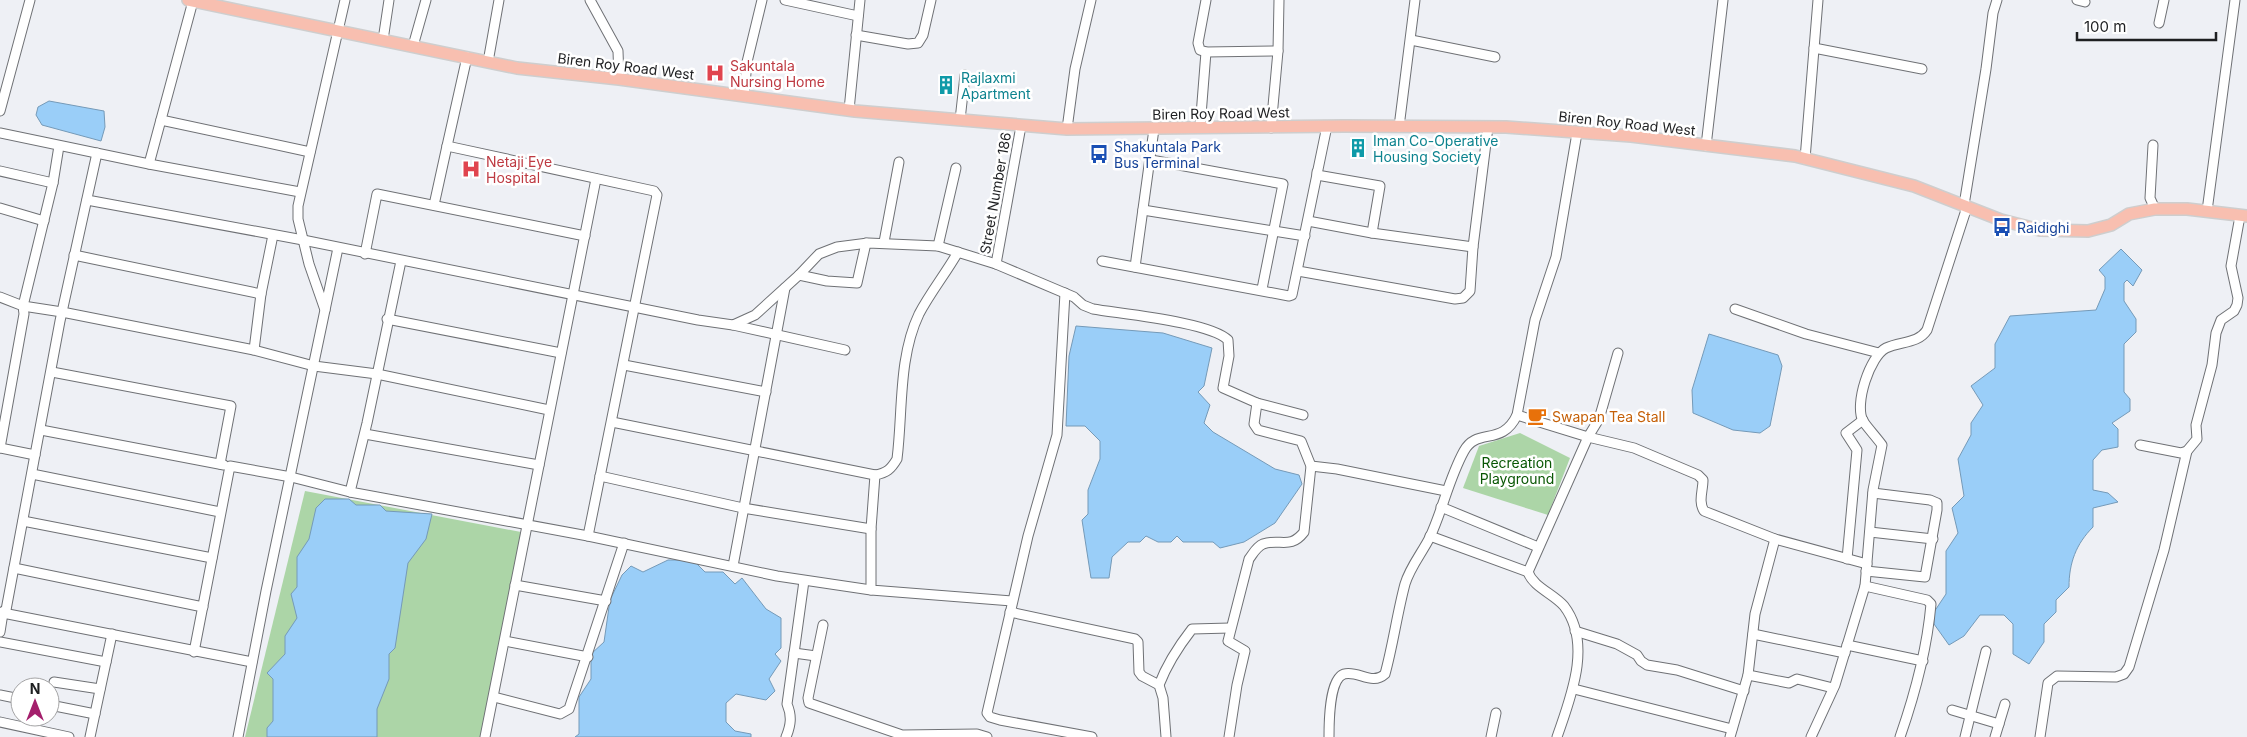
<svg xmlns="http://www.w3.org/2000/svg" width="2247" height="737" font-family="Inter,sans-serif">
<style>
.green{fill:#acd5a7}
.water{fill:#9acef8;stroke:#759ab8}
.lines{fill:none;stroke-linecap:round;stroke-linejoin:round}
.minor-casing{stroke:#6f7175;stroke-width:11}
.major-casing{stroke:#cecece;stroke-width:14}
.minor{stroke:#fff;stroke-width:9}
.major{stroke:#f8bfb0;stroke-width:11}
.labels{text-anchor:middle;dominant-baseline:central;stroke-width:5;stroke-linejoin:round;paint-order:stroke}
.health-label{font-size:14px;fill:#be3a42;stroke:#fff;text-anchor:start}
.street-label{font-size:14px;fill:#1e1f21;stroke:#fff}
.culture-label{font-size:14px;fill:#0d838f;stroke:#fff;text-anchor:start}
.transit-label{font-size:14px;fill:#164399;stroke:#fff;text-anchor:start}
.food-label{font-size:14px;fill:#c56008;stroke:#fff;text-anchor:start}
.park-label{font-size:14px;fill:#095704;stroke:#fff}
</style>
<rect width="100%" height="100%" fill="#eef0f5"/>
<g class="green">
<polygon points="1520,433 1570,458 1548,515 1463,488 1479,446"/>
<polygon points="305,491 521,532 480,737 245,737"/>
</g>
<g class="water">
<polygon points="49,101 104,111 105,127 101,141 42,125 36,115 38,107"/>
<path d="M2121 249 2142 270 2133 286 2127 280 2124 283V301L2136 319V332L2124 344V392L2130 399V411L2112 423 2118 429V447L2102 450 2093 460V490L2108 493 2118 502 2093 508V527C2076 544 2069 563 2069 587L2056 600V612L2044 624V642L2029 664 2013 654V624L2004 615H1980L1964 636 1949 645 1934 624V612L1946 594V551L1958 533 1952 508 1964 496 1958 459 1971 435V423L1983 405 1971 386 1995 368V344L2010 316 2096 310 2105 289V277L2099 270Z"/>
<polygon points="1076,326 1163,333 1212,348 1204,386 1198,392 1210,405 1204,423 1213,432 1275,469 1299,475 1302,484 1275,523 1244,542 1220,548 1213,542 1183,542 1177,536 1171,542 1158,542 1146,536 1140,542 1128,542 1112,557 1109,578 1091,578 1082,520 1088,514 1088,490 1100,459 1100,441 1085,426 1066,426 1069,356"/>
<polygon points="1709,334 1778,355 1782,366 1770,426 1760,433 1733,430 1693,413 1692,390"/>
<polygon points="325,499 349,499 356,505 380,505 386,511 432,514 426,539 408,563 395,648 389,654 389,679 377,709 377,737 267,737 267,728 273,721 273,679 267,673 285,654 285,636 297,618 291,594 297,587 297,557 309,539 316,508"/>
<polygon points="668,560 693,560 705,572 723,572 735,584 742,578 766,609 781,618 781,648 775,654 781,661 769,679 775,691 766,700 736,694 726,703 726,722 735,731 751,734 751,737 575,737 579,734 579,697 591,679 591,654 604,642 610,600 622,575 631,566 643,572"/>
</g>
<g class="lines">
<g class="minor-casing">
<g id="minor">
<polyline points="590,0 618,51 619,79"/>
<polyline points="785,0 858,16"/>
<polyline points="1206,0 1198,43 1200,50 1206,52 1278,51"/>
<polyline points="2077,0 2085,2"/>
<polyline points="2159,23 2164,0"/>
<polyline points="856,35 908,44 918,43 923,35 931,0"/>
<polyline points="383,40 389,0"/>
<polyline points="1411,40 1495,57"/>
<polyline points="413,46 426,0"/>
<polyline points="1814,48 1922,69"/>
<polyline points="488,62 499,0"/>
<polyline points="744,95 747,62 762,0"/>
<polyline points="849,110 860,0"/>
<polyline points="0,111 30,0"/>
<polyline points="161,120 310,152"/>
<polyline points="960,120 965,75"/>
<polyline points="1399,127 1415,0"/>
<polyline points="1200,128 1206,52"/>
<polyline points="1271,128 1278,51 1279,0"/>
<polyline points="1067,129 1075,69 1091,0"/>
<polyline points="0,133 149,164 300,192"/>
<polyline points="2153,145 2150,198 2155,209"/>
<polyline points="59,146 53,183 23,306 62,312 254,350 314,366 377,374 549,410"/>
<polyline points="1706,146 1723,0"/>
<polyline points="1805,159 1818,0"/>
<polyline points="1151,160 1283,184 1262,289"/>
<polyline points="149,164 193,1"/>
<polyline points="0,171 53,183"/>
<polyline points="1317,172 1317,175 1380,186 1372,233"/>
<path d="M87 200 303 240 698 320 733 325 755 315 799 275 819 254 837 247 868 243 938 246 996 264 1074 297 1083 305 1093 309C1122 314 1210 322 1228 340L1229 356 1223 388 1257 403 1254 424 1258 430 1301 441 1311 466 1304 532C1290 550 1280 538 1263 544 1256 547 1253 554 1249 559L1228 641 1245 651 1237 685 1229 737"/>
<polyline points="434,205 447,146"/>
<polyline points="1964,205 1986,69 1993,13 1997,0"/>
<polyline points="0,208 44,221"/>
<polyline points="1143,210 1305,236"/>
<polyline points="2207,211 2235,0"/>
<polyline points="1308,221 1372,233 1473,247 1488,127"/>
<polyline points="884,242 899,162"/>
<polyline points="938,246 956,168"/>
<path d="M958 252C946 273 930 293 919 314 898 358 903 412 897 459 891 469 887 473 875 475L871 529V590L1012 601"/>
<polyline points="365,254 377,194 585,236"/>
<polyline points="74,255 261,294 254,350"/>
<polyline points="401,261 367,423 350,492 588,536 657,195 654,191 447,146 467,57"/>
<polyline points="1102,261 1289,296 1292,295 1327,126"/>
<polyline points="996,264 1021,126"/>
<polyline points="1135,267 1154,129"/>
<polyline points="1298,271 1455,299 1463,298 1470,291 1473,247"/>
<polyline points="799,275 827,281 857,283 866,243"/>
<polyline points="1065,293 1057,435 1028,536 987,713 990,717 1000,720 1092,737"/>
<polyline points="261,294 273,235"/>
<polyline points="0,297 23,306 24,314 0,448"/>
<polyline points="1735,309 1806,334 1879,353"/>
<polyline points="325,310 338,248"/>
<polyline points="387,319 561,353"/>
<polyline points="733,325 845,350"/>
<polyline points="624,365 766,392"/>
<polyline points="52,372 231,406 220,464"/>
<polyline points="1257,403 1303,415"/>
<path d="M1517 415 1588 437 1634 448 1698 475 1703 480C1703 491 1698 501 1704 511L1775 539"/>
<polyline points="612,422 875,475"/>
<polyline points="41,430 224,465"/>
<polyline points="365,434 539,465"/>
<polyline points="2140,445 2181,453 2187,451 2197,439 2196,425 2212,365 2216,333 2221,320 2234,311 2237,305 2238,298 2231,266 2240,216"/>
<polyline points="0,448 35,455"/>
<polyline points="1311,466 1337,469 1446,491"/>
<polyline points="32,474 220,512"/>
<polyline points="600,476 743,508 871,529"/>
<polyline points="1441,507 1538,547"/>
<polyline points="23,521 212,558"/>
<polyline points="1870,532 1933,539"/>
<polyline points="588,536 777,576 871,590"/>
<polyline points="1430,536 1528,572"/>
<polyline points="1847,559 1857,450 1846,433 1863,420"/>
<polyline points="733,566 785,288"/>
<polyline points="14,568 203,607"/>
<polyline points="1866,571 1925,577 1937,510 1937,503 1930,500 1873,493"/>
<polyline points="515,585 606,601"/>
<path d="M1865 586 1927 600 1931 604C1927 650 1915 694 1900 737"/>
<polyline points="1010,612 1135,639 1138,642 1139,672 1142,676 1159,685 1163,698 1166,737"/>
<polyline points="0,613 6,610 60,321 97,153"/>
<polyline points="823,625 808,698 809,703 902,735 977,734 987,737"/>
<polyline points="1575,631 1617,644 1637,655 1641,661 1647,665 1677,670 1744,691"/>
<polyline points="0,632 3,613 252,662"/>
<polyline points="1753,634 1845,653"/>
<polyline points="505,641 588,657"/>
<polyline points="0,642 106,662"/>
<polyline points="1847,645 1923,661"/>
<polyline points="194,652 230,466 291,477 350,492"/>
<polyline points="794,653 816,656"/>
<polyline points="1748,675 1789,683 1797,679 1833,688"/>
<polyline points="54,682 100,689"/>
<path d="M1159 685C1167 664 1178 647 1192 629L1230 628"/>
<polyline points="1574,689 1732,729"/>
<polyline points="0,695 20,699"/>
<polyline points="494,697 560,714 569,709 624,543"/>
<polyline points="50,705 95,714"/>
<polyline points="1952,710 1999,724"/>
<polyline points="0,722 69,737"/>
<polyline points="90,737 112,634"/>
<polyline points="238,737 266,591 325,310 309,264 298,219 298,206 345,0"/>
<polyline points="485,737 596,179"/>
<path d="M786 737C791 725 792 716 787 704L804 581"/>
<path d="M1329 737C1329 724 1329 679 1344 674 1358 670 1372 686 1385 674 1393 645 1397 614 1405 584 1410 567 1422 553 1430 537 1443 509 1449 478 1464 451 1477 427 1502 447 1517 415L1535 320 1556 257 1577 133"/>
<polyline points="1491,737 1496,713"/>
<path d="M1557 737C1570 699 1593 644 1564 606 1554 594 1533 587 1528 572L1588 437 1599 419 1618 353"/>
<polyline points="1730,737 1748,675 1755,614 1775,539 1867,564"/>
<path d="M1811 737 1835 685 1865 586 1873 490 1882 445C1877 438 1867 427 1863 421 1854 404 1870 356 1886 348 1900 341 1918 344 1927 330L1967 207"/>
<polyline points="1965,737 1986,651"/>
<polyline points="1995,737 2005,704"/>
<polyline points="2040,737 2048,683 2057,676 2116,677 2124,674 2129,667 2164,550 2187,451"/>
</g>
</g>
<g class="major-casing">
<polyline id="major" points="188,0 517,68 619,79 855,111 1067,129 1344,126 1506,127 1631,136 1795,156 1914,186 2001,220 2040,230 2088,231 2111,225 2129,214 2155,209 2187,209 2247,216"/>
</g>
<use href="#minor" class="minor"/>
<use href="#major" class="major"/>
</g>
<defs>
<g id="hospital-bare" transform="scale(1.5)"><path d="M-5-5h3v3.5h4V-5h3V5h-3V1.5h-4V5h-3Z" fill="#e0444e" stroke="#fff" stroke-width="2.5" paint-order="stroke"/></g>
<g id="building-bare" transform="scale(1.5)"><path d="M-4-6H4V6H1V3H-1V6H-4ZM-2.5-4.3h1.7v1.8h-1.7ZM.8-4.3h1.7v1.8H.8ZM-2.5-1h1.7V.8h-1.7ZM.8-1h1.7V.8H.8Z" fill="#0f9aa8" stroke="#fff" stroke-width="2.5" paint-order="stroke"/></g>
<g id="bus-bare" transform="scale(1.5)"><path d="M-5-6H5V4H4V6H2V4H-2V6H-4V4H-5ZM-3.5-4V0h7V-4ZM-3.5 1.2v1.5H-2V1.2ZM2 1.2v1.5H3.5V1.2Z" fill="#1a4fb4" stroke="#fff" stroke-width="2.5" paint-order="stroke"/></g>
<g id="cafe-bare" transform="scale(1.5)"><path d="M-5.5-4.5H6V0H3Q3 3.5 0 3.5H-2.5Q-5.5 3.5-5.5 0ZM3-3.2v2h1.7v-2ZM-6 4.5H4V6H-6Z" fill="#e8710a" stroke="#fff" stroke-width="2.5" paint-order="stroke"/></g>
</defs>
<g fill-rule="evenodd">
<use href="#hospital-bare" x="715" y="73"/>
<use href="#building-bare" x="946" y="85"/>
<use href="#building-bare" x="1358" y="148"/>
<use href="#bus-bare" x="1099" y="154"/>
<use href="#hospital-bare" x="471" y="169"/>
<use href="#bus-bare" x="2002" y="227"/>
<use href="#cafe-bare" x="1537" y="416"/>
</g>
<g class="labels">
<g class="health-label">
<text x="730" y="65">Sakuntala<tspan x="730" dy="16">Nursing Home</tspan></text>
<text x="486" y="161">Netaji Eye<tspan x="486" dy="16">Hospital</tspan></text>
</g>
<g class="street-label">
<text transform="translate(626 66) rotate(7)">Biren Roy Road West</text>
<text transform="translate(1221 113) rotate(-1)">Biren Roy Road West</text>
<text transform="translate(1627 123) rotate(6)">Biren Roy Road West</text>
<text transform="translate(995 193) rotate(-80)">Street Number 186</text>
</g>
<g class="culture-label">
<text x="961" y="77">Rajlaxmi<tspan x="961" dy="16">Apartment</tspan></text>
<text x="1373" y="140">Iman Co-Operative<tspan x="1373" dy="16">Housing Society</tspan></text>
</g>
<g class="transit-label">
<text x="1114" y="146">Shakuntala Park<tspan x="1114" dy="16">Bus Terminal</tspan></text>
<text x="2017" y="227">Raidighi</text>
</g>
<g class="food-label">
<text x="1552" y="416">Swapan Tea Stall</text>
</g>
<g class="park-label">
<text x="1517" y="462">Recreation<tspan x="1517" dy="16">Playground</tspan></text>
</g>
</g>
<g transform="translate(35 702)"><circle r="24" fill="#ffffff" stroke="#a5a5a6"/>
<path d="M0-4L9 19L0 12L-9 19Z" fill="#a41f6c"/>
<text y="-8" font-size="14" font-weight="bold" text-anchor="middle" fill="#1e1f21">N</text>
</g>
<path d="M2077 32v8h139v-8" fill="none" stroke="#1e1f21" stroke-width="2.5"/>
<text x="2084" y="32" font-size="15" fill="#1e1f21" stroke="#ffffff" stroke-width="4" paint-order="stroke">100 m</text>
</svg>
